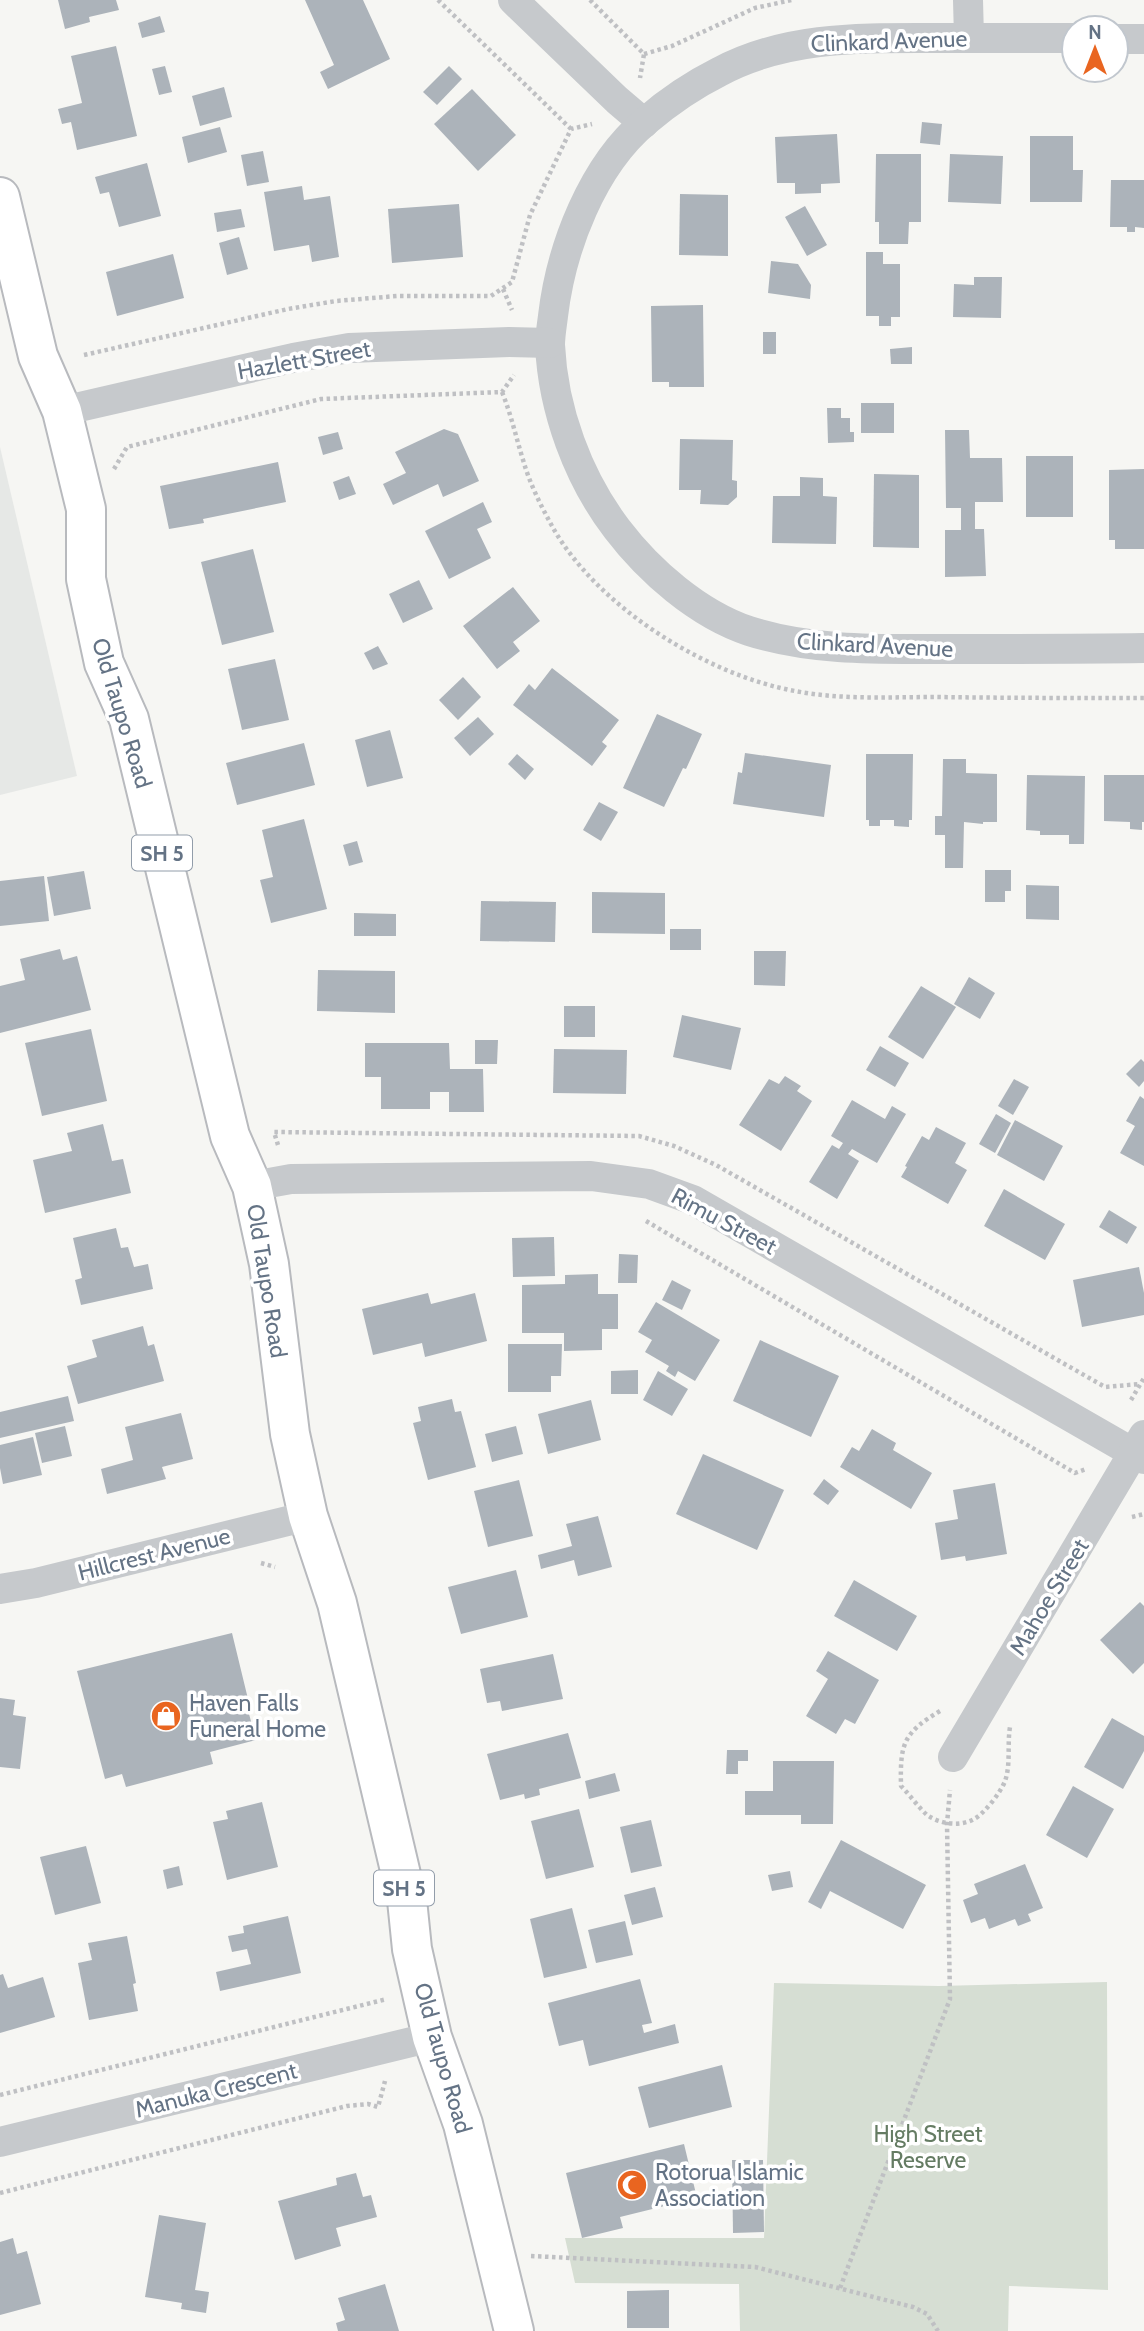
<svg xmlns="http://www.w3.org/2000/svg" width="1144" height="2331" font-family="Cabin,sans-serif">
<style>
.built{fill:#e6e8e6}
.green{fill:#d6ded3}
.building{fill:#acb3ba}
.lines{fill:none;stroke-linecap:round;stroke-linejoin:round}
.trunk-casing{stroke:#b8babe;stroke-width:42}
.path{stroke:#bfc0c3;stroke-width:4.5;stroke-dasharray:3.5 3.5;stroke-linecap:butt}
.minor{stroke:#c6c9cc;stroke-width:30}
.trunk{stroke:#fff;stroke-width:38}
.labels{text-anchor:middle;dominant-baseline:central;stroke-width:7;stroke-linejoin:round;paint-order:stroke}
.shield{fill:#fff;stroke:#929daa;stroke-width:2}
.shield-label{font-size:21px;font-weight:bold;fill:#647385}
.street-label{font-size:23px;fill:#647385;stroke:#fff}
.poi-label{font-size:23px;fill:#647385;stroke:#fff;text-anchor:start}
.park-label{font-size:23px;fill:#657c63;stroke:#fff}
</style>
<rect width="100%" height="100%" fill="#f6f6f3"/>
<polygon class="built" points="0,447 77,776 0,795"/>
<polygon class="green" points="1107,1982 1108,2290 1009,2286 1008,2331 740,2331 739,2284 575,2283 565,2238 764,2238 774,1983 939,1986"/>
<g class="building">
<polygon points="58,0 116,0 119,10 89,17 90,22 65,29"/>
<polygon points="305,0 363,0 390,59 328,89 320,72 334,65"/>
<polygon points="160,16 165,32 142,38 138,23"/>
<polygon points="116,46 137,136 77,150 71,122 62,124 58,109 82,103 71,56"/>
<polygon points="165,66 172,92 159,95 152,69"/>
<polygon points="449,66 462,79 437,105 423,92"/>
<polygon points="224,87 232,117 200,126 192,96"/>
<polygon points="472,89 516,135 478,171 434,124"/>
<polygon points="922,122 942,124 940,145 920,143"/>
<polygon points="220,127 227,152 188,163 182,137"/>
<polygon points="837,134 840,183 821,184 821,193 795,194 795,183 777,183 775,137"/>
<polygon points="1030,136 1073,136 1073,170 1083,170 1082,202 1030,202"/>
<polygon points="263,151 269,182 247,186 241,155"/>
<polygon points="876,154 921,154 921,222 909,222 908,244 879,244 879,222 875,222"/>
<polygon points="950,154 1003,156 1001,204 948,202"/>
<polygon points="147,163 161,216 119,227 109,192 100,194 95,177"/>
<polygon points="1111,180 1144,180 1144,228 1135,227 1135,232 1127,232 1127,227 1110,227"/>
<polygon points="302,186 304,200 330,196 339,257 312,262 309,245 274,251 264,192"/>
<polygon points="680,194 728,195 728,256 679,255"/>
<polygon points="459,204 463,257 392,263 388,209"/>
<polygon points="805,206 827,245 807,256 785,217"/>
<polygon points="241,209 245,227 217,232 214,213"/>
<polygon points="239,237 248,269 227,275 219,243"/>
<polygon points="866,252 883,252 883,264 900,264 900,317 891,317 891,326 879,326 879,316 866,316"/>
<polygon points="173,254 184,298 117,316 106,272"/>
<polygon points="771,261 798,264 811,285 810,299 768,293"/>
<polygon points="974,277 1002,277 1001,318 953,317 954,284 974,285"/>
<polygon points="703,305 704,387 669,387 669,382 652,382 651,306"/>
<rect x="763" y="332" width="13" height="22"/>
<polygon points="912,347 912,364 891,364 890,349"/>
<rect x="861" y="403" width="33" height="30"/>
<polygon points="827,408 841,408 841,418 850,418 850,432 854,432 854,442 828,443"/>
<polygon points="444,429 458,434 479,481 443,497 438,484 393,505 383,484 406,473 395,452"/>
<polygon points="945,430 969,430 970,458 1002,458 1003,502 975,502 975,529 984,529 986,576 945,577 945,530 961,530 961,508 946,508"/>
<polygon points="338,432 343,449 323,455 318,437"/>
<polygon points="680,439 733,440 732,480 737,481 737,497 728,505 700,504 701,490 679,490"/>
<rect x="1026" y="456" width="47" height="61"/>
<polygon points="278,462 286,502 203,519 204,523 169,529 160,486"/>
<polygon points="1144,469 1144,549 1115,549 1115,540 1109,540 1109,470"/>
<polygon points="874,474 919,475 919,548 873,547"/>
<polygon points="349,476 356,494 339,500 333,482"/>
<polygon points="800,477 823,478 823,496 837,497 836,544 772,543 773,496 800,496"/>
<polygon points="483,502 492,522 477,529 491,558 449,579 425,531"/>
<polygon points="253,549 274,632 222,645 201,562"/>
<polygon points="419,580 433,609 403,623 389,594"/>
<polygon points="513,587 540,621 513,642 520,651 497,669 463,626"/>
<polygon points="378,646 388,664 373,670 364,653"/>
<polygon points="275,659 289,720 242,730 228,669"/>
<polygon points="552,668 619,720 602,742 607,746 592,766 513,705 529,684 535,690"/>
<polygon points="463,677 481,697 458,720 439,700"/>
<polygon points="657,714 702,734 686,769 683,768 664,807 623,788"/>
<polygon points="478,717 494,734 470,756 454,738"/>
<polygon points="390,730 403,778 367,787 355,740"/>
<polygon points="304,743 315,785 237,805 226,763"/>
<polygon points="745,753 831,765 824,817 733,804 738,772 742,773"/>
<polygon points="517,754 534,769 525,780 508,764"/>
<polygon points="866,754 913,754 912,820 909,820 909,827 894,826 894,820 880,820 880,826 869,826 869,820 866,820"/>
<polygon points="943,759 966,759 966,773 997,774 997,822 983,822 983,824 964,822 963,868 945,868 945,835 935,835 935,816 942,816"/>
<polygon points="1027,775 1085,776 1084,844 1069,844 1069,835 1040,835 1040,831 1026,830"/>
<polygon points="1104,775 1144,775 1144,822 1142,822 1142,830 1130,829 1130,822 1104,821"/>
<polygon points="599,802 618,812 601,841 583,830"/>
<polygon points="304,819 327,909 271,923 260,880 273,877 262,830"/>
<polygon points="357,841 363,862 349,866 343,845"/>
<polygon points="985,870 1011,870 1011,891 1005,891 1005,902 985,902"/>
<polygon points="84,871 91,909 54,916 47,877"/>
<polygon points="44,876 49,921 0,926 0,881"/>
<polygon points="1026,885 1059,886 1059,920 1026,919"/>
<polygon points="592,892 665,893 665,934 592,933"/>
<polygon points="481,901 556,902 555,942 480,941"/>
<polygon points="354,913 396,914 396,936 354,936"/>
<rect x="670" y="929" width="31" height="21"/>
<polygon points="60,949 63,960 77,956 91,1010 0,1033 0,986 25,980 20,959"/>
<polygon points="754,951 786,951 785,986 754,985"/>
<polygon points="318,970 395,971 395,1013 317,1011"/>
<polygon points="969,977 995,993 980,1019 954,1004"/>
<polygon points="921,986 956,1007 923,1059 888,1037"/>
<rect x="564" y="1006" width="31" height="31"/>
<polygon points="682,1015 741,1028 731,1070 673,1057"/>
<polygon points="91,1029 107,1101 42,1116 25,1043"/>
<polygon points="475,1040 498,1040 497,1064 475,1064"/>
<polygon points="365,1043 449,1043 450,1069 483,1069 484,1112 449,1112 449,1092 430,1092 430,1109 381,1109 381,1077 365,1077"/>
<polygon points="880,1046 909,1063 895,1087 866,1070"/>
<polygon points="554,1049 627,1050 626,1094 553,1093"/>
<polygon points="1141,1059 1144,1062 1144,1081 1139,1087 1126,1074"/>
<polygon points="785,1076 801,1086 797,1091 812,1101 781,1151 739,1125 769,1079 779,1084"/>
<polygon points="1014,1079 1029,1087 1013,1115 998,1106"/>
<polygon points="1140,1096 1144,1099 1144,1166 1120,1153 1135,1126 1126,1121"/>
<polygon points="852,1100 885,1119 892,1106 906,1114 877,1163 852,1149 848,1154 859,1161 837,1199 809,1182 832,1145 839,1149 843,1143 831,1136"/>
<polygon points="996,1114 1011,1123 995,1153 979,1144"/>
<polygon points="1015,1120 1063,1146 1044,1181 997,1155"/>
<polygon points="103,1124 112,1161 123,1159 131,1193 45,1213 33,1160 72,1151 67,1133"/>
<polygon points="936,1127 966,1143 955,1163 967,1170 948,1204 901,1177 907,1167 905,1166 922,1136 929,1140"/>
<polygon points="1004,1189 1065,1224 1045,1260 984,1226"/>
<polygon points="1109,1210 1137,1227 1127,1244 1099,1227"/>
<polygon points="116,1228 121,1248 128,1247 134,1267 148,1264 153,1289 81,1305 75,1280 82,1278 73,1238"/>
<polygon points="554,1237 555,1276 513,1277 512,1238"/>
<polygon points="619,1254 638,1255 637,1283 618,1283"/>
<polygon points="1139,1267 1144,1293 1144,1315 1082,1327 1073,1280"/>
<polygon points="598,1274 598,1294 618,1294 618,1329 602,1329 602,1350 564,1351 564,1333 522,1333 522,1285 565,1284 565,1275"/>
<polygon points="672,1280 691,1290 682,1310 662,1300"/>
<polygon points="428,1293 431,1304 475,1293 487,1341 425,1357 422,1343 373,1355 362,1309"/>
<polygon points="656,1302 720,1340 695,1381 678,1371 675,1377 666,1371 669,1366 645,1352 652,1340 638,1332"/>
<polygon points="143,1326 148,1346 154,1344 164,1381 78,1404 67,1366 97,1357 92,1340"/>
<polygon points="760,1340 839,1376 811,1437 733,1401"/>
<polygon points="508,1344 562,1344 561,1376 551,1376 551,1392 508,1392"/>
<polygon points="638,1370 638,1394 611,1394 611,1371"/>
<polygon points="658,1371 688,1389 672,1416 643,1400"/>
<polygon points="68,1396 74,1421 0,1438 0,1412"/>
<polygon points="452,1399 455,1412 461,1411 476,1467 428,1480 413,1423 421,1421 418,1407"/>
<polygon points="591,1400 601,1440 548,1454 538,1414"/>
<polygon points="181,1413 193,1459 162,1467 166,1479 107,1494 101,1469 133,1460 125,1427"/>
<polygon points="65,1426 72,1456 42,1463 35,1433"/>
<polygon points="516,1426 523,1454 492,1462 485,1434"/>
<polygon points="872,1429 896,1443 893,1450 932,1473 911,1509 840,1467 852,1447 859,1451"/>
<polygon points="33,1437 42,1475 3,1484 0,1468 0,1445"/>
<polygon points="703,1454 784,1490 757,1550 676,1514"/>
<polygon points="824,1479 839,1491 828,1505 813,1494"/>
<polygon points="519,1480 533,1536 488,1547 474,1491"/>
<polygon points="995,1483 1007,1554 966,1561 965,1556 941,1560 935,1523 958,1519 953,1490"/>
<polygon points="598,1516 612,1567 578,1576 574,1560 541,1569 538,1555 572,1546 566,1524"/>
<polygon points="516,1570 528,1617 461,1634 448,1587"/>
<polygon points="854,1580 917,1616 897,1651 834,1616"/>
<polygon points="1140,1602 1144,1606 1144,1663 1133,1674 1100,1640"/>
<polygon points="232,1633 248,1699 245,1699 256,1740 210,1752 213,1764 126,1787 122,1774 105,1779 77,1671"/>
<polygon points="828,1651 879,1680 855,1724 845,1719 836,1734 806,1716 828,1679 816,1671"/>
<polygon points="553,1654 563,1699 502,1711 500,1701 487,1703 480,1669"/>
<polygon points="0,1698 15,1700 13,1715 26,1717 20,1769 0,1767"/>
<polygon points="1112,1718 1144,1736 1144,1751 1123,1789 1084,1767"/>
<polygon points="568,1733 581,1778 539,1789 540,1795 525,1799 524,1794 500,1800 487,1754"/>
<polygon points="727,1750 748,1750 748,1761 738,1761 738,1774 726,1774"/>
<polygon points="773,1761 834,1761 833,1824 801,1824 801,1815 745,1815 745,1791 773,1791"/>
<polygon points="615,1773 620,1791 589,1799 585,1781"/>
<polygon points="1073,1786 1114,1809 1087,1858 1046,1835"/>
<polygon points="262,1802 278,1867 227,1880 213,1822 228,1819 226,1811"/>
<polygon points="579,1809 594,1867 546,1879 531,1821"/>
<polygon points="651,1820 662,1866 631,1873 620,1827"/>
<polygon points="841,1840 926,1885 903,1929 830,1891 821,1909 808,1902"/>
<polygon points="86,1846 101,1903 55,1915 40,1857"/>
<polygon points="1025,1864 1043,1908 1028,1914 1031,1921 1018,1926 1015,1919 989,1929 985,1918 971,1923 963,1900 978,1894 974,1884"/>
<polygon points="179,1866 183,1885 167,1889 163,1870"/>
<polygon points="790,1871 793,1887 772,1891 768,1875"/>
<polygon points="655,1887 663,1917 632,1925 624,1895"/>
<polygon points="572,1908 587,1968 544,1978 530,1919"/>
<polygon points="288,1916 301,1973 220,1991 216,1972 251,1964 247,1949 232,1952 228,1936 244,1933 243,1926"/>
<polygon points="625,1921 633,1955 596,1963 588,1930"/>
<polygon points="127,1936 136,1983 133,1984 138,2011 89,2020 78,1963 92,1960 88,1943"/>
<polygon points="3,1974 8,1988 43,1977 55,2017 0,2033 0,1975"/>
<polygon points="640,1979 652,2023 642,2025 644,2033 675,2024 679,2043 589,2066 583,2040 559,2046 548,2003"/>
<polygon points="722,2065 732,2107 649,2128 638,2087"/>
<polygon points="684,2144 697,2198 620,2217 623,2228 582,2238 566,2173"/>
<polygon points="732,2160 763,2160 764,2232 733,2233"/>
<polygon points="356,2173 363,2197 371,2195 377,2217 336,2228 341,2246 295,2260 278,2201 337,2185 336,2178"/>
<polygon points="159,2215 206,2223 195,2290 209,2292 206,2313 181,2309 182,2303 145,2297"/>
<polygon points="13,2238 17,2254 27,2251 41,2304 0,2315 0,2242"/>
<polygon points="385,2284 399,2331 338,2331 336,2323 345,2320 338,2298"/>
<polygon points="669,2290 669,2328 627,2328 627,2291"/>
</g>
<g class="lines">
<g class="trunk-casing">
<polyline id="trunk" points="0,197 38,356 62,411 86,509 86,579 104,663 129,719 230,1136 252,1186 269,1264 290,1434 308,1516 337,1603 407,1900 412,1949 432,2037 463,2124 514,2331"/>
</g>
<g class="path">
<polyline points="438,0 571,129"/>
<polyline points="590,0 644,54 640,78"/>
<polyline points="644,54 672,46 755,8 792,0"/>
<polyline points="503,289 512,310"/>
<polyline points="84,355 288,309 336,301 397,296 491,296 512,282 530,215 571,129 592,124"/>
<path d="M502 392C512 417 516 438 524 463 530 484 541 506 552 526 596 606 706 675 795 691 841 700 890 697 937 697 1006 698 1075 698 1144 698"/>
<polyline points="114,469 127,447 321,399 502,392 514,375"/>
<polyline points="278,1145 274,1132 639,1136 674,1146 716,1165 1105,1387 1140,1384"/>
<polyline points="646,1221 1075,1473 1086,1469"/>
<polyline points="1131,1400 1144,1378"/>
<polyline points="1132,1517 1144,1514"/>
<polyline points="261,1563 275,1567"/>
<path d="M940 1711C903 1733 900 1744 901 1786 910 1795 918 1807 927 1815 940 1824 960 1827 974 1819 984 1814 1001 1792 1005 1781 1011 1764 1007 1745 1010 1727"/>
<polyline points="0,2095 387,1999"/>
<polyline points="0,2193 347,2106 368,2104 378,2107 385,2081"/>
<polyline points="531,2256 755,2267 913,2307 927,2314 938,2331"/>
<polyline points="840,2288 950,1999 947,1824 950,1790"/>
</g>
<g class="minor">
<polyline points="513,0 617,100 644,123"/>
<polyline points="968,0 969,38"/>
<path d="M1074 38C1027 38 981 38 934 38 861 38 786 36 719 72 693 85 668 102 646 121 592 166 561 248 553 316 552 325 550 335 550 345 553 410 578 478 617 529 649 571 698 614 749 631 814 652 885 649 953 649 1017 649 1080 649 1144 648"/>
<polyline points="1116,39 1144,39"/>
<polyline points="62,411 293,358 349,348 509,342 550,343"/>
<polyline points="252,1186 291,1179 591,1176 649,1184 693,1200 1144,1459"/>
<polyline points="0,1589 36,1583 308,1516"/>
<polyline points="953,1757 1144,1435"/>
<polyline points="0,2142 432,2037"/>
</g>
<use href="#trunk" class="trunk"/>
</g>
<defs>
<g id="shop-disc" transform="scale(1.575)"><circle r="9.5" fill="#e96520" stroke="#fff"/><path d="M-5-2.5h2.3a2.7 3.5 0 0 1 5.4 0H5L5.5 6h-11ZM-1.5-2.5h3a1.5 2.3 0 0 0-3 0Z" fill="#fff"/></g>
<g id="mosque-disc" transform="scale(1.575)"><circle r="9.5" fill="#e96520" stroke="#fff"/><path d="M3.5-4.9A6 6 0 1 0 3.5 4.9A5 5 0 1 1 3.5-4.9Z" fill="#fff"/></g>
</defs>
<g fill-rule="evenodd">
<use href="#shop-disc" x="166" y="1716"/>
<use href="#mosque-disc" x="632" y="2185"/>
</g>
<g class="labels">
<g class="shield">
<rect x="132" y="835.5" width="60" height="35" rx="5"/>
<rect x="374" y="1870.5" width="60" height="35" rx="5"/>
</g>
<g class="shield-label">
<text x="162" y="853">SH 5</text>
<text x="404" y="1888">SH 5</text>
</g>
<g class="street-label">
<text transform="translate(889 41) rotate(-2)">Clinkard Avenue</text>
<text transform="translate(304 360) rotate(-10)">Hazlett Street</text>
<text transform="translate(875 645) rotate(3)">Clinkard Avenue</text>
<text transform="translate(122 713) rotate(73)">Old Taupo Road</text>
<text transform="translate(724 1221) rotate(28)">Rimu Street</text>
<text transform="translate(267 1281) rotate(81)">Old Taupo Road</text>
<text transform="translate(154 1554) rotate(-14)">Hillcrest Avenue</text>
<text transform="translate(1049 1597) rotate(-59)">Mahoe Street</text>
<text transform="translate(443 2058) rotate(74)">Old Taupo Road</text>
<text transform="translate(216 2090) rotate(-14)">Manuka Crescent</text>
</g>
<g class="poi-label">
<text x="189" y="1703">Haven Falls<tspan x="189" dy="26">Funeral Home</tspan></text>
<text x="655" y="2172">Rotorua Islamic<tspan x="655" dy="26">Association</tspan></text>
</g>
<g class="park-label">
<text x="928" y="2134">High Street<tspan x="928" dy="26">Reserve</tspan></text>
</g>
</g>
<g transform="translate(1095 49)"><circle r="33" fill="#ffffff" stroke="#c1c7ce" stroke-width="2"/>
<path d="M0-5L12 26L0 18L-12 26Z" fill="#e96520"/>
<text y="-10" font-size="19" font-weight="bold" text-anchor="middle" fill="#647385">N</text>
</g>
</svg>
